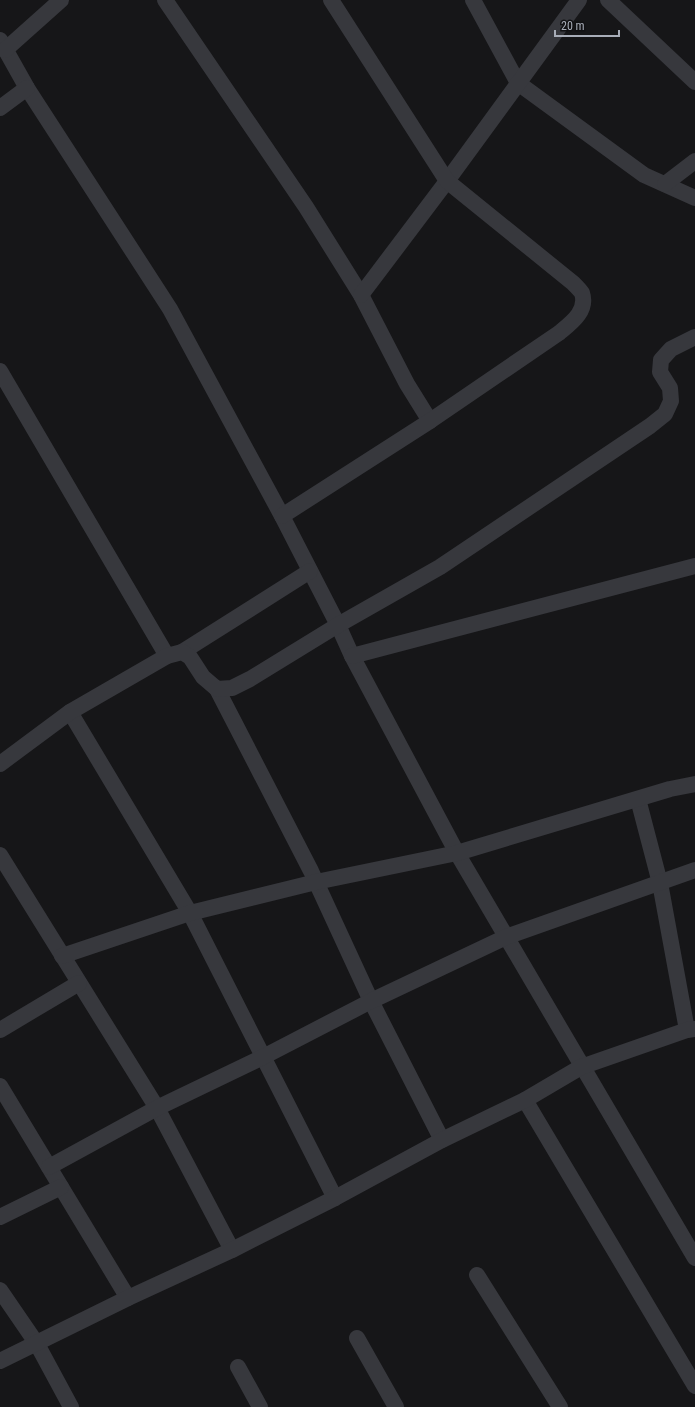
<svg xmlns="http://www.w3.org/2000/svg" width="695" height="1407" font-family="'Roboto Condensed',sans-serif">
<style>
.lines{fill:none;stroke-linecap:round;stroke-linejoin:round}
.street{stroke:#37383d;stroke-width:16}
</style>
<rect width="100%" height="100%" fill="#161618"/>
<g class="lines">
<g class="street">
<polyline points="165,0 306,207 361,295 407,384 430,421"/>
<polyline points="473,0 518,83 644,175 695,198"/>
<polyline points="608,0 695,82"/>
<polyline points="0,40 27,88 170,309 282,516 338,625 352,656 457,853 695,1258"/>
<polyline points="5,50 61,0"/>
<polyline points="0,108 27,88"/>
<polyline points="665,184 695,161"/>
<polyline points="361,295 447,181 579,0"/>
<polyline points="0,371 167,656"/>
<path d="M282 516 430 421 559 333C571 323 588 311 582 293 580 290 576 286 573 283L447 181 331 0"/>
<polyline points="182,652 310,571"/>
<polyline points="352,656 695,566"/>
<polyline points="217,689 311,871 371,1001 442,1140"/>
<polyline points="70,712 190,913 335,1198"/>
<polyline points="0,764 70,712 167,656 182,652 190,657 203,677 217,689 232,688 250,679 338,625 440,567 650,426 665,414 671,401 670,388 660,372 661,360 671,349 695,337"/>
<polyline points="638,799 660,883 687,1030"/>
<polyline points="0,855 157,1108 232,1250"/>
<polyline points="62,956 190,913 316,882 457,853 670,789 695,784"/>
<polyline points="0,1030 79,983"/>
<polyline points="0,1086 128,1298"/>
<polyline points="525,1100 695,1386"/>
<polyline points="49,1167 157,1108 263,1057 371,1001 506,937 695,870"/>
<polyline points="0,1217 61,1187"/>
<polyline points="477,1275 560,1407"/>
<polyline points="0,1290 37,1344 71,1407"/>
<polyline points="357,1338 396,1407"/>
<polyline points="0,1361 128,1298 232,1250 335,1198 442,1140 525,1100 581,1067 687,1030 695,1029"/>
<polyline points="238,1367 260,1407"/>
</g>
</g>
<path d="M555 30v6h64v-6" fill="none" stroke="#a8adb8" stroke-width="2"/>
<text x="561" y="30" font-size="12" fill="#a8adb8" stroke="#111113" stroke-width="3" paint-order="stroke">20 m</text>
</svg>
